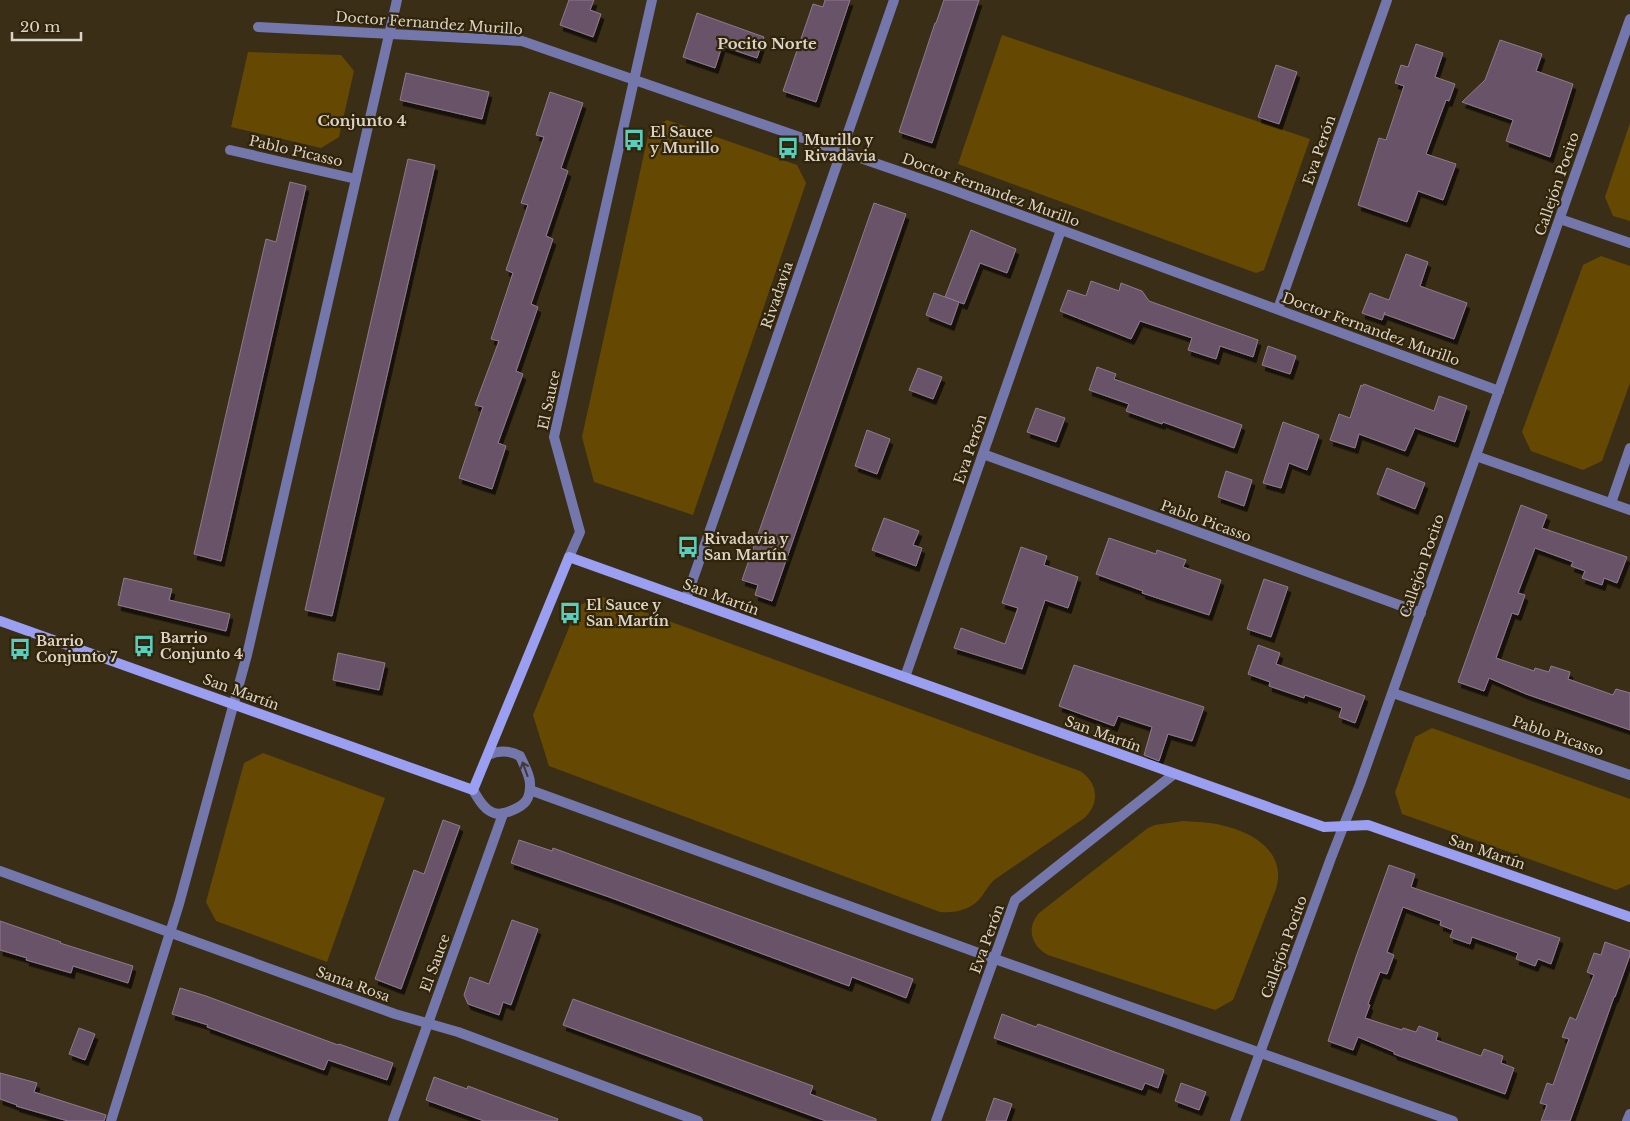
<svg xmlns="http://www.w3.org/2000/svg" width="1630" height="1121" font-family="'Libre Baskerville',serif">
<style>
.green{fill:#654902}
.building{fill:#685368;stroke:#8f798f;filter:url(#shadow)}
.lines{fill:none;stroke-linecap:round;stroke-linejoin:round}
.street{stroke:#7477ab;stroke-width:10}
.secondary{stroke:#9b9ff1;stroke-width:10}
.oneway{stroke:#413933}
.labels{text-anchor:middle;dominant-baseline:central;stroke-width:4.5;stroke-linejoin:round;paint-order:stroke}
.street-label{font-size:14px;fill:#dbd3c5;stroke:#30240b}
.poi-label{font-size:14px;font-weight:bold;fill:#dbd3c5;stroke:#30240b;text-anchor:start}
.neighbourhood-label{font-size:15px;font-weight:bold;fill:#dbd3c5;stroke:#30240b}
</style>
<defs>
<filter id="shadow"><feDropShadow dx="3" dy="5.5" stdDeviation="0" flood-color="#0009"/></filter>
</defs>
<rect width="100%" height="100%" fill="#3a2e16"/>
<g class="green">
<polygon points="1002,35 1310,139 1264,270 1256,273 958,164"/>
<polygon points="248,52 341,55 354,71 339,137 321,148 231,127"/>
<polygon points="667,120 797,165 806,183 693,515 594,482 582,437 649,131"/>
<polygon points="1630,123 1630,221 1613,216 1605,197"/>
<polygon points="1601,256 1630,266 1630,383 1602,461 1583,470 1531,451 1522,432 1583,265"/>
<path d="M600 596 1080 771C1099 783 1100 805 1083 819L994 880C989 885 986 890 982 896 972 910 956 913 940 912L549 766 533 715 578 606Z"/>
<polygon points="1432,728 1630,799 1630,884 1616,890 1402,814 1395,792 1415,737"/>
<polygon points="263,753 385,798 327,962 216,921 206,902 244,763"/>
<path d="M1183 821C1196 822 1209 822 1221 825 1253 832 1287 852 1276 889L1233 1000 1215 1010 1048 955C1031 946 1026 928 1039 913L1148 828 1155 825Z"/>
</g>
<g class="building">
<polygon points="569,0 594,0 590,10 601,14 593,37 560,25"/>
<polygon points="825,0 850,0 816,102 783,91 813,4 823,7"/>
<polygon points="944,0 979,0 932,143 899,132 935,23 936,23"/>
<polygon points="697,13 764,37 757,58 722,46 715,68 683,57"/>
<polygon points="1500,40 1542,54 1536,71 1573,84 1550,157 1506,141 1513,120 1462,102 1485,80"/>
<polygon points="1416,44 1443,53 1435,77 1455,84 1449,101 1446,100 1426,154 1456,164 1443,200 1418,191 1407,222 1358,205 1379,138 1386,140 1404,86 1395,83 1401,65 1408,67"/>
<polygon points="1276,65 1297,72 1279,124 1258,117"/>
<polygon points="406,73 489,92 482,119 400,100"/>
<polygon points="550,92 583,103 561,168 568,171 546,236 553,239 531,304 538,307 516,371 523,374 498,443 506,446 492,489 459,478 483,407 475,405 499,341 491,339 513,273 506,270 528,205 521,203 544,137 536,135"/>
<polygon points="408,159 435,165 332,616 305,610"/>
<polygon points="290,182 306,186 221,561 194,554 266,239 276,242"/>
<polygon points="874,203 906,214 772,601 755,595 758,585 742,580"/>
<polygon points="971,230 1016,249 1007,273 980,263 964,304 945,297"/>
<polygon points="1406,254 1428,262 1420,286 1467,303 1454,339 1384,314 1385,312 1382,320 1362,313 1370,293 1389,300"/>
<polygon points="1091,281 1119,291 1121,283 1142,291 1149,301 1258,340 1253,357 1220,346 1216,359 1188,350 1192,338 1140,321 1131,339 1060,311 1068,290 1086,296"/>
<polygon points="934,293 959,302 951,325 926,315"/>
<polygon points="1268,346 1296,356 1290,374 1262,365"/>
<polygon points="1097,367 1116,374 1114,379 1242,425 1234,448 1163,422 1162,424 1126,411 1129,404 1089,390"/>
<polygon points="918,368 942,377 933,399 909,390"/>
<polygon points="1364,384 1434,411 1439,396 1467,406 1455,442 1415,428 1405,451 1359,434 1355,448 1330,440 1339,414 1350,418 1361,385 1363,386"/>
<polygon points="1036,408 1065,418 1056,442 1027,432"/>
<polygon points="1283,422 1319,435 1307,470 1289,463 1281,488 1263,483"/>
<polygon points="867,430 890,439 877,474 855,466"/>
<polygon points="1387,468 1425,483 1415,509 1377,494"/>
<polygon points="1226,471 1252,480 1244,506 1218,497"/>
<polygon points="1521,505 1547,515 1542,528 1627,557 1617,583 1604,578 1602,585 1582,578 1585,571 1571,566 1573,562 1535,548 1518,593 1525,595 1518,615 1512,613 1496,658 1534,671 1535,668 1549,672 1551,666 1570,672 1568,679 1613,695 1616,689 1630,693 1630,730 1526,694 1489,678 1484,691 1458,682"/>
<polygon points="884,518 919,531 913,545 922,548 916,566 872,550"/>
<polygon points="1109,538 1156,554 1157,550 1186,560 1183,567 1221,580 1209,615 1142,593 1143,591 1096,574"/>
<polygon points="1021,547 1047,556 1044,565 1078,577 1068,608 1045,600 1022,669 954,648 961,628 1005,644 1018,608 1002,603"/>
<polygon points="124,578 172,589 169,600 230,614 226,631 118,605"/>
<polygon points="1264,579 1288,587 1271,637 1247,629"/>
<polygon points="1258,645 1280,653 1276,664 1365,696 1355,723 1339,717 1342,708 1305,695 1304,698 1269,686 1270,682 1248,674"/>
<polygon points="338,653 385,663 379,690 333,680"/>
<polygon points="1074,665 1204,707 1192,741 1168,734 1159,761 1144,755 1152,727 1118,716 1114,726 1059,706"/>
<polygon points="443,820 460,826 401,989 375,979 414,870 424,874"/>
<polygon points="519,840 552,851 553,848 913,979 906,998 852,977 849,986 609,897 511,863"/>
<polygon points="1389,865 1415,874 1411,887 1560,938 1551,964 1538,959 1535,966 1516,959 1518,953 1472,937 1470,944 1450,937 1453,930 1440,925 1441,921 1403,907 1387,952 1394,955 1387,974 1380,972 1368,1004 1370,1005 1365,1018 1402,1030 1403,1028 1416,1032 1419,1026 1438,1033 1436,1040 1481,1056 1484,1049 1503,1056 1501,1063 1514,1068 1505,1094 1394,1054 1394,1052 1358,1037 1353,1050 1328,1041 1356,957"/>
<polygon points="512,920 538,929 511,1005 503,1002 499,1015 468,1004 464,995 470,977 489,984"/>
<polygon points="0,921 61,942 60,943 133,966 128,983 73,966 71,973 26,960 27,958 0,950"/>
<polygon points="1605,942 1630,951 1630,955 1615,997 1614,997 1570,1121 1541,1121 1547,1105 1540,1103 1547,1083 1553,1085 1569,1039 1562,1037 1570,1017 1576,1020 1594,975 1587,972 1594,953 1601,955"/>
<polygon points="180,988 206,996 338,1045 339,1044 393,1063 387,1080 328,1060 324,1070 207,1027 208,1025 172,1014"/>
<polygon points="573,999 813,1086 810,1094 876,1119 876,1121 826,1121 563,1025"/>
<polygon points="1002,1014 1036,1027 1038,1024 1164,1070 1158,1088 1145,1083 1142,1090 994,1038"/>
<polygon points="79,1028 95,1034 85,1060 69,1054"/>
<polygon points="0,1073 37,1083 34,1092 106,1115 104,1121 68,1121 16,1106 17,1105 0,1099"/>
<polygon points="434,1077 467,1089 468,1086 492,1095 558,1119 557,1121 484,1121 426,1100"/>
<polygon points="1181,1083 1206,1092 1199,1110 1175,1101"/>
<polygon points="994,1098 1012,1104 1006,1121 986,1121"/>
</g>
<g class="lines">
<g class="street">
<polyline points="258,27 522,41 950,189 1499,391"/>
<polyline points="230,150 356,179"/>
<polyline points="1560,219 1630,243"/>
<polyline points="1278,309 1387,0"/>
<polyline points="983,454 1421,613"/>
<polyline points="1476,456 1630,510"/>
<polyline points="1611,503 1630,448"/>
<polyline points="569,557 580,532 554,437 652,0"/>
<polyline points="686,599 894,0"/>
<polyline points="905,677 1061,230"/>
<polyline points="1393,693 1630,775"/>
<path d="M473 790C478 798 484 810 494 813 502 816 521 808 526 801 529 797 530 791 530 786 531 777 524 765 520 756 509 750 499 750 488 755"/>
<polyline points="530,790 995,959 1453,1121"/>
<polyline points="0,871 395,1014 458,1032 698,1121"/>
<polyline points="111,1121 179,904 247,655 397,0"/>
<polyline points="393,1121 503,814"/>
<polyline points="936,1121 1015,900 1174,774"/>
<polyline points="1235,1121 1331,858 1360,784 1630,19"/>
<polyline points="1627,1121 1630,1114"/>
</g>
<polyline class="secondary" points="0,621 473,790 569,557 1324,827 1368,825 1630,917"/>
</g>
<defs><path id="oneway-shaft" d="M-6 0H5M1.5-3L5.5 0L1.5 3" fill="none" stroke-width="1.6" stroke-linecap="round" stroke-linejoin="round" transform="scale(1.25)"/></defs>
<use class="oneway" href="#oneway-shaft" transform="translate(525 769) rotate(-110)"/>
<defs>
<g id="bus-bare" transform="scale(1.725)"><path d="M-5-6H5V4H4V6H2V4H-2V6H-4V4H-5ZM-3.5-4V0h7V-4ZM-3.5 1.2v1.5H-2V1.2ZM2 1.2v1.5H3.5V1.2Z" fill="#58cebf" stroke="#30240b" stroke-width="2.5" paint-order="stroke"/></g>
</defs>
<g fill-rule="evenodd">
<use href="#bus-bare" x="634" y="140"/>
<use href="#bus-bare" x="788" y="148"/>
<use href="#bus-bare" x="688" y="547"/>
<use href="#bus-bare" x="570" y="613"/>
<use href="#bus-bare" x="144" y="646"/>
<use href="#bus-bare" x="20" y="649"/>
</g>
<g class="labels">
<g class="street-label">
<text transform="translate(429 23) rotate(4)">Doctor Fernandez Murillo</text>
<text transform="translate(1319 150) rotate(-71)">Eva Perón</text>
<text transform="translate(296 151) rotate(13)">Pablo Picasso</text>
<text transform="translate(1557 184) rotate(-71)">Callejón Pocito</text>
<text transform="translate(991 190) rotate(20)">Doctor Fernandez Murillo</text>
<text transform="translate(777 295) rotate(-71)">Rivadavia</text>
<text transform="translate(1371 329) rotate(20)">Doctor Fernandez Murillo</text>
<text transform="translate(549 400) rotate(-78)">El Sauce</text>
<text transform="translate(970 449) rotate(-71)">Eva Perón</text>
<text transform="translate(1206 521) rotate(20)">Pablo Picasso</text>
<text transform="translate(1422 566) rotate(-71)">Callejón Pocito</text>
<text transform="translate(721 597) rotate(20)">San Martín</text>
<text transform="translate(241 692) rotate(20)">San Martín</text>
<text transform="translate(1103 734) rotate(20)">San Martín</text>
<text transform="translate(1558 736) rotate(19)">Pablo Picasso</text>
<text transform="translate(1487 852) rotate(19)">San Martín</text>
<text transform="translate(987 939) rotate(-70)">Eva Perón</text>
<text transform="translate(1284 947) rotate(-70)">Callejón Pocito</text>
<text transform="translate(435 963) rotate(-70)">El Sauce</text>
<text transform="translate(353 984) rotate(20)">Santa Rosa</text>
</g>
<g class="poi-label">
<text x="650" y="132">El Sauce<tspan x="650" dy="16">y Murillo</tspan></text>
<text x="804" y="140">Murillo y<tspan x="804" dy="16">Rivadavia</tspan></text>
<text x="704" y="539">Rivadavia y<tspan x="704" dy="16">San Martín</tspan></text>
<text x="586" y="605">El Sauce y<tspan x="586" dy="16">San Martín</tspan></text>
<text x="160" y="638">Barrio<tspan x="160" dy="16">Conjunto 4</tspan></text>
<text x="36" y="641">Barrio<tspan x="36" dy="16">Conjunto 7</tspan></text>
</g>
<g class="neighbourhood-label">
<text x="767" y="43">Pocito Norte</text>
<text x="362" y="120">Conjunto 4</text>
</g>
</g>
<path d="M12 32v8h69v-8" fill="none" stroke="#dbd3c5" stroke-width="2.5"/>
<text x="20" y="32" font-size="15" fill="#dbd3c5" stroke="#30240b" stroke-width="4" paint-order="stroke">20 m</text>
</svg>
